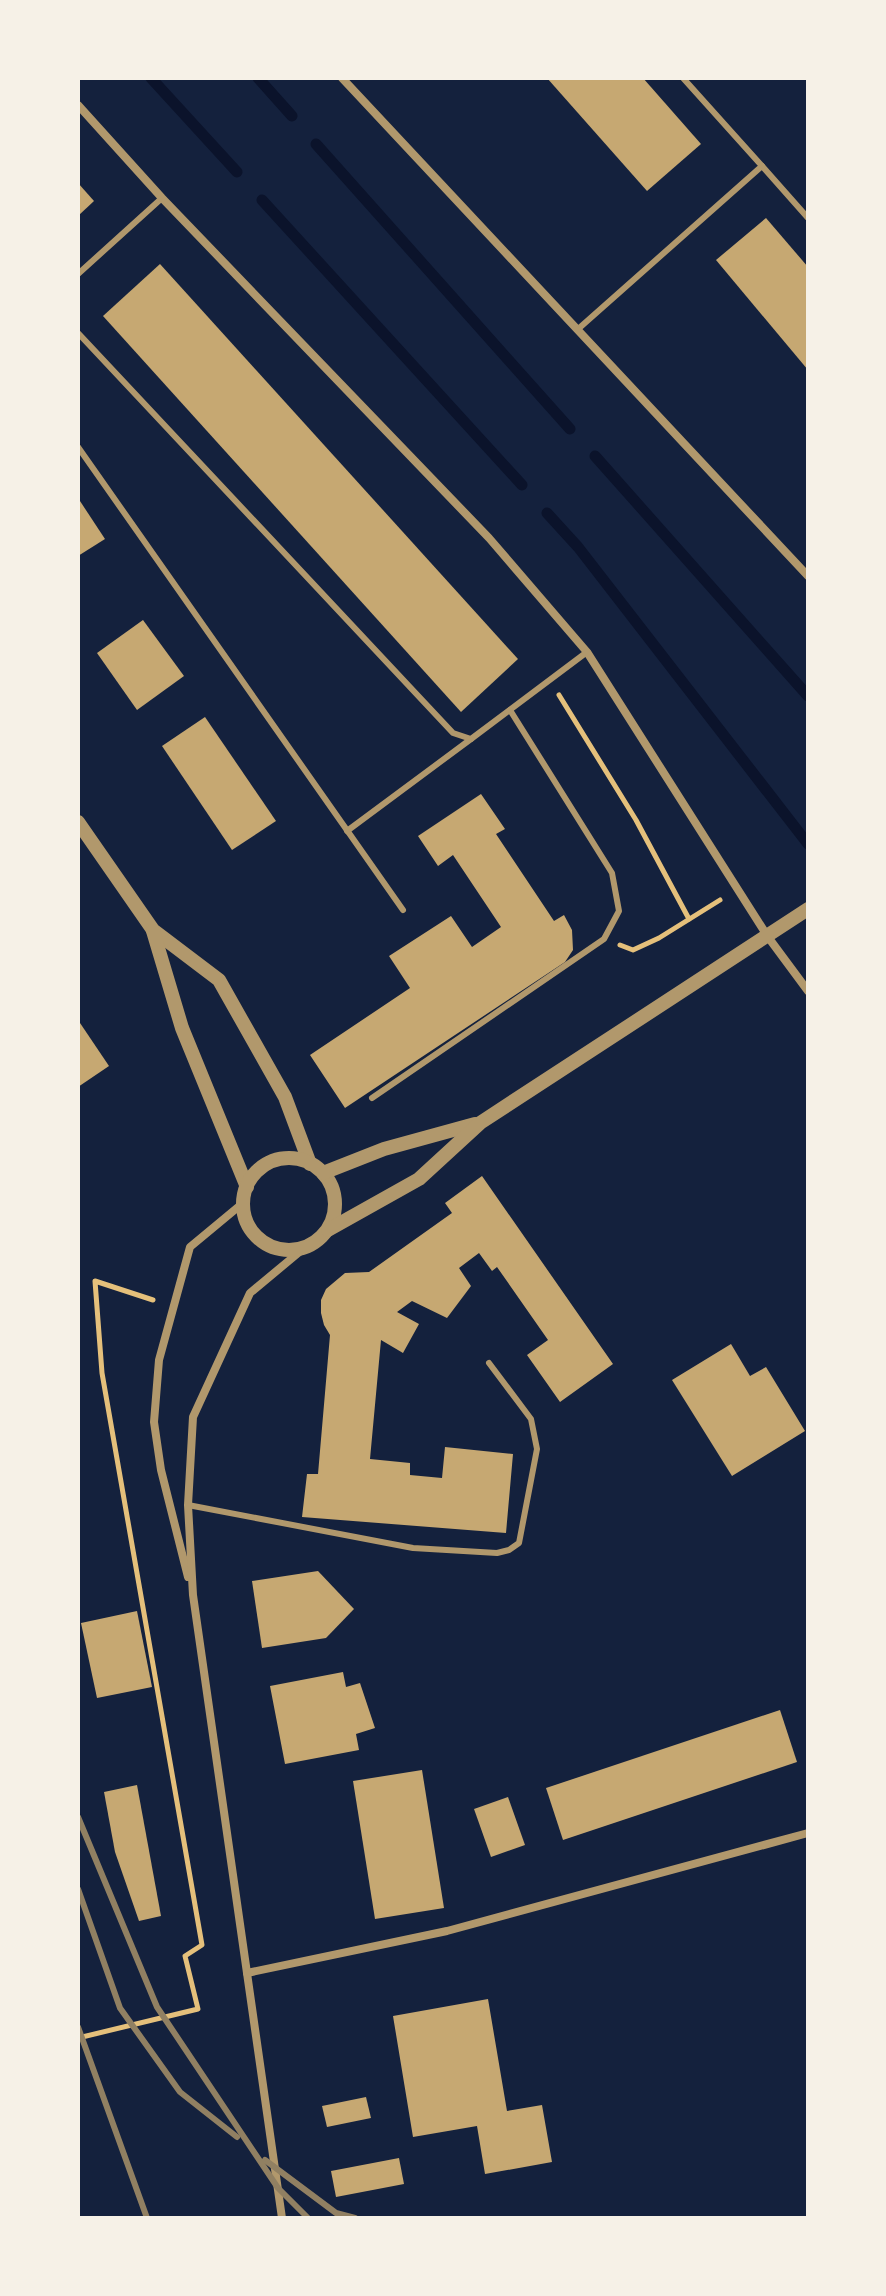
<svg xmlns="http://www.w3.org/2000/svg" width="886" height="2296" font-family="'PT Serif',serif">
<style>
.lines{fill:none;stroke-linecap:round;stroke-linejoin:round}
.stream{stroke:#0b132b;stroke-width:11}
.building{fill:#c6a872}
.path{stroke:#e5c07b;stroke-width:5}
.service{stroke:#b1986c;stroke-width:6}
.minor{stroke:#b1986c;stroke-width:8}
.tertiary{stroke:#b1986c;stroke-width:14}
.rail{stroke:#918062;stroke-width:6}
</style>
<rect width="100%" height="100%" fill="#14213d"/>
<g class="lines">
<g class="stream">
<polyline points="151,78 237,172"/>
<polyline points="258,78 292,116"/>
<polyline points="316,144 570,429"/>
<polyline points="262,200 522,485"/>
<polyline points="595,456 808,696"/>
<polyline points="547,513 578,547 808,844"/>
</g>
</g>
<g class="building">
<polygon points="547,78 643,78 701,144 647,191"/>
<polygon points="78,183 94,201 78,216"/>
<polygon points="766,218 808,267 808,370 716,260"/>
<polygon points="160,264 518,659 461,712 103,316"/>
<polygon points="78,498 105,539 78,556"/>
<polygon points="143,620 184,676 137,710 97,653"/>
<polygon points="205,717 276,821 232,850 162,746"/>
<polygon points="481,794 505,829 496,834 554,921 564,915 572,930 573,950 565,962 345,1108 310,1055 410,988 389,956 451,916 472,947 501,927 453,855 438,866 418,836"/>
<polygon points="78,1020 109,1066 78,1087"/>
<polygon points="482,1176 613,1364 560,1402 527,1355 548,1340 497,1267 492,1271 479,1253 459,1268 471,1286 447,1318 412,1301 397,1312 419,1324 403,1353 381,1340 370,1459 410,1463 410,1475 442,1478 445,1447 513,1454 506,1533 302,1517 307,1474 318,1474 330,1335 324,1325 321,1313 321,1300 326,1289 345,1273 369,1272 452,1213 445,1203"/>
<polygon points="731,1344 750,1376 766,1367 805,1431 732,1476 672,1380"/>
<polygon points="318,1571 354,1609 326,1638 262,1648 252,1581"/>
<polygon points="137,1611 152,1687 97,1698 81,1623"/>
<polygon points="343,1672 346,1687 360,1683 375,1728 356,1734 359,1750 285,1764 270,1686"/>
<polygon points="780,1710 797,1762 563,1840 546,1788"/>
<polygon points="422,1770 444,1908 375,1919 353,1781"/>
<polygon points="137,1785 161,1916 139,1921 115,1852 104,1792"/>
<polygon points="508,1797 525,1845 491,1857 474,1809"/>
<polygon points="488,1999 507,2111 542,2105 552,2162 485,2174 477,2126 413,2137 393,2016"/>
<polygon points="366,2097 371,2118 327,2127 322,2106"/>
<polygon points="399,2158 404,2184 336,2197 331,2171"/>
</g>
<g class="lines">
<g class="path">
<polyline points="559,695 636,820 689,919"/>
<polyline points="620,945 633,950 659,938 720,900"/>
<polyline points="78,2038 198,2009 185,1956 202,1945 102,1373 95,1281 153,1300"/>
</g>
<g class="service">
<polyline points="762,166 808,218"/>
<polyline points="78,274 162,198"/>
<polyline points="577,330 762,166 683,78"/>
<polyline points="78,333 453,733 471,739 587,652"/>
<polyline points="78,447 403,910"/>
<polyline points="347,831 471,739"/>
<polyline points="372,1098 604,939 619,911 612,873 510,710"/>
<polyline points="188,1505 413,1548 497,1553 509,1550 519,1543 537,1449 531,1419 489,1363"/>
</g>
<g class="minor">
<polyline points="342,78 808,576"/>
<polyline points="78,105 162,198 489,538 587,652 768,937 808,991"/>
<polyline points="188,1577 161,1470 154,1422 159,1360 190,1247 243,1203"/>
<polyline points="247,1973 447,1931 808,1833"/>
<polyline points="282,2218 193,1595 188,1505 193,1417 250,1293 303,1249"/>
</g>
<g class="tertiary">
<polyline points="78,822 153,930 219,980 285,1097 310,1164"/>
<polyline points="153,931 182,1028 247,1187"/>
<circle cx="289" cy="1204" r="46"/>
<polyline points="323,1173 384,1149 475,1124"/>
<polyline points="328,1230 419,1179 480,1123 808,909"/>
</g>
<g class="rail">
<polyline points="78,1817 157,2007 278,2188 308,2218"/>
<polyline points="78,1889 120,2008 180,2092 237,2137"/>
<polyline points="78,2027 147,2218"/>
<polyline points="265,2160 336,2213 355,2218"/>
</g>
</g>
<rect width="886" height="2296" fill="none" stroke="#f6f1e7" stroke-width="160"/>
</svg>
